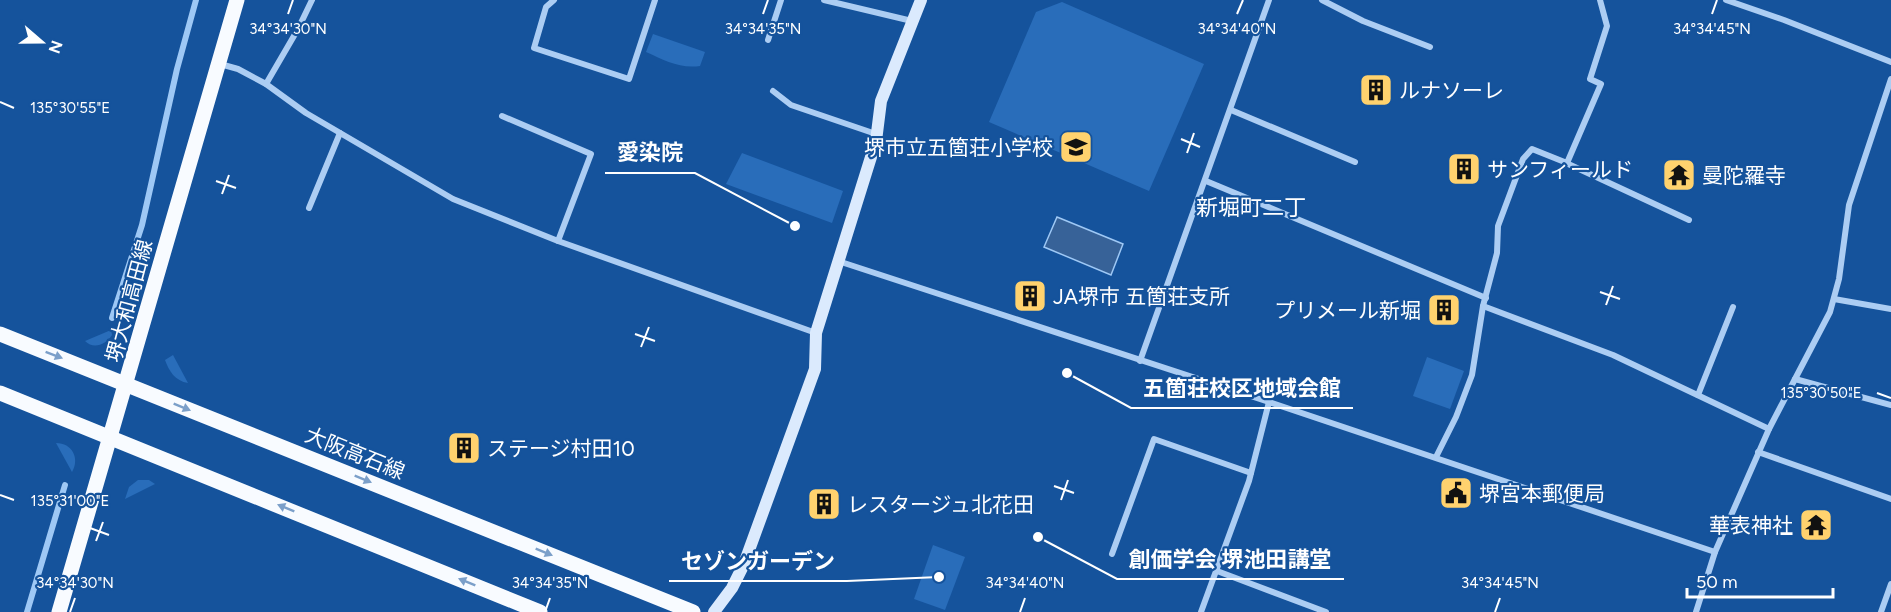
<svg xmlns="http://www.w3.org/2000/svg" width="1891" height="612" font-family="Figtree,'Noto Sans JP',sans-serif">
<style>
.green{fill:#296dba}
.water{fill:#376298;stroke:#9ec8f5;stroke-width:1.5}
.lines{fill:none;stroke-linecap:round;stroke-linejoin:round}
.stream{stroke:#9ec8f5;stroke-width:6}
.street{stroke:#accdf3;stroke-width:6}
.secondary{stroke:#dbeafd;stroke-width:12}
.primary{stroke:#f8fbff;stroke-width:15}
.oneway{fill:#7b9fc9}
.ticks{fill:none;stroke:#fff;stroke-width:2}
.labels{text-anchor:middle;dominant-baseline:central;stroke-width:4.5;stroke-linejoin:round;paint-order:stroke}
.poi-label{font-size:21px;fill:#fff;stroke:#15539c;text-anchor:start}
.street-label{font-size:21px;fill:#fff;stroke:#15539c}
.neighbourhood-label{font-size:22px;fill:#fff;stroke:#15539c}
.ticks-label{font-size:15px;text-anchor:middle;fill:#fff;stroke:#15539c;stroke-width:4.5;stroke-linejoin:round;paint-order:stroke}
.leader{fill:none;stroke:#fff;stroke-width:2}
.callout-dot{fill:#fff;stroke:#15539c;stroke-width:2}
.callout-label{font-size:22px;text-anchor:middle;font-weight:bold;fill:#fff;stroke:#15539c;stroke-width:4.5;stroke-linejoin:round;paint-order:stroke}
</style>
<rect width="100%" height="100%" fill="#15539c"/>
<g class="green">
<polygon points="1062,2 1204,64 1149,191 989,122 1036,12"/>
<path d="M653 34 705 52 700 66C680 69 664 60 646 52Z"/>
<polygon points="742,153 843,191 832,223 726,184"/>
<path d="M111 330 112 335C106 344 94 350 85 341Z"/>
<path d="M173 355 188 383C175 381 169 371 165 360Z"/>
<polygon points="1427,357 1464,371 1450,409 1413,396"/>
<path d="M56 443C72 443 80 458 72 472Z"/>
<polygon points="138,480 149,480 155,484 125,499 129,487"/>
<polygon points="933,545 965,557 945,610 914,599"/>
</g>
<polygon class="water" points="1057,217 1123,244 1111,275 1044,247"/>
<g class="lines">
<g class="stream">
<polyline points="112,318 142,225 177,69 196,0"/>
<polyline points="27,612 65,485"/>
</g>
<g class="street">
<polyline points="554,0 546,7 534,48 629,79 655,0"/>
<polyline points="824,0 912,21"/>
<polyline points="1322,0 1363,21 1430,47"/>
<polyline points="1726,0 1784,20 1891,62"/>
<polyline points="768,40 781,0"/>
<polyline points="220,64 238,69 266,84 306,113 453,199 558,241 816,333"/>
<polyline points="266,84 298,29 312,0"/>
<polyline points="773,91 791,105 876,134"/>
<polyline points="1231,110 1355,162"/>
<polyline points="502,116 591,154 558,241"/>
<polyline points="1564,162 1689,220"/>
<polyline points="1206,181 1486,298"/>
<polyline points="309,208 340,133"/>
<polyline points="838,261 1269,402 1715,552 1769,429 1795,379 1891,405"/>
<polyline points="1834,299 1891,309"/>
<polyline points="1483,306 1613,355 1769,429"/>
<polyline points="1140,361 1269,0"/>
<polyline points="1795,379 1830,312 1839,279 1849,205 1891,79"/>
<polyline points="1698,395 1733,307"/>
<polyline points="1758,452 1891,499"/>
<polyline points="1436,457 1456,417 1472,375 1483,306 1497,253 1498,226 1523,159 1532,149 1567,163 1601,84 1590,79 1607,26 1600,0"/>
<polyline points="1112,554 1154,439 1251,473"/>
<polyline points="1217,571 1326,612"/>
<polyline points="1201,612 1249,481 1269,402"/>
<polyline points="1696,612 1715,552"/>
<polyline points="1881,612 1891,584"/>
</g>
<polyline class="secondary" points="714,612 732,588 744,564 815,369 816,333 876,141 881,101 921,0"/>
<g class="primary">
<polyline points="0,334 693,612"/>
<polyline points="0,393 540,612"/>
<path d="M59 612C120 408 179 204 237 0"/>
</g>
</g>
<defs><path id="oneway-solid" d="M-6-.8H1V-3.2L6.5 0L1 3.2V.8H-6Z" transform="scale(1.5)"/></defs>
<g class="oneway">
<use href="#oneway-solid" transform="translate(54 355) rotate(21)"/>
<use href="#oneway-solid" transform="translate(182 407) rotate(22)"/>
<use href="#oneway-solid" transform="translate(363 479) rotate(22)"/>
<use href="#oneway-solid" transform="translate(286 508) rotate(-158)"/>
<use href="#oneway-solid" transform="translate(544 552) rotate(22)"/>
<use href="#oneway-solid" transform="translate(467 582) rotate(-158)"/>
</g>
<path class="ticks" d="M288 14 293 0M763 14 768 0M1237 14 1243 0M1712 14 1717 0M0 102 14 108M1181 139 1200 147M1187 153 1194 133M216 181 236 188M222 194 229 175M1600 292 1620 299M1606 305 1613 286M635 334 655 341M641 347 649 327M1877 393 1891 398M1054 486 1074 493M0 495 14 500M1061 500 1068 480M90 528 109 535M96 541 103 522M70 612 75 598M545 612 550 598M1020 612 1025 598M1495 612 1500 598"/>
<defs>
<g id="building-square" transform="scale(1.725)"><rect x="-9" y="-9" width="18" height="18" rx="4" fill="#ffd26e" stroke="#15539c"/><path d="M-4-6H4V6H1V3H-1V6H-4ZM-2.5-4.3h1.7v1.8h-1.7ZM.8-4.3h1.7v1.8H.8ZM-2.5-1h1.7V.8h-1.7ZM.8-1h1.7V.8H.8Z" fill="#111"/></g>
<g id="school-square" transform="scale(1.725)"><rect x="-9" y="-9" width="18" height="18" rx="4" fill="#ffd26e" stroke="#15539c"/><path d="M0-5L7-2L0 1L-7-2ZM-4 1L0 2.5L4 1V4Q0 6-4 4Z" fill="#111"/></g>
<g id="temple-square" transform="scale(1.725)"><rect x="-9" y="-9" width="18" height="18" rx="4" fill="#ffd26e" stroke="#15539c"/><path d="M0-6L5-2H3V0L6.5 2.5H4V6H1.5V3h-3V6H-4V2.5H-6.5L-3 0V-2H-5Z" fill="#111"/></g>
<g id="civic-square" transform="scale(1.725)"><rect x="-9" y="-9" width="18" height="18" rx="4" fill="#ffd26e" stroke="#15539c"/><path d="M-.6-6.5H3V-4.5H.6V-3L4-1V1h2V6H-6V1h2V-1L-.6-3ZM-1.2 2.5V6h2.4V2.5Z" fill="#111"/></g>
</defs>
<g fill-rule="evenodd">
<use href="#building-square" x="1376" y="90"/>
<use href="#school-square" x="1076" y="147"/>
<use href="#building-square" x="1464" y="169"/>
<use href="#temple-square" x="1679" y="175"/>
<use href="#building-square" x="1030" y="296"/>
<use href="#building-square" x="1444" y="310"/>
<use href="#building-square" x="464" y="448"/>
<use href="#civic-square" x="1456" y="493"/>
<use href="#building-square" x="824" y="504"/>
<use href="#temple-square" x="1816" y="525"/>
</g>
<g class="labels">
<g class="poi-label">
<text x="1399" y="90">ルナソーレ</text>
<text x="1053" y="147" text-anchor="end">堺市立五箇荘小学校</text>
<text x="1487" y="169">サンフィールド</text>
<text x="1702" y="175">曼陀羅寺</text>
<text x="1053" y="296">JA堺市 五箇荘支所</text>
<text x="1421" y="310" text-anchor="end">プリメール新堀</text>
<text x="487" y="448">ステージ村田10</text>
<text x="1479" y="493">堺宮本郵便局</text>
<text x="847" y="504">レスタージュ北花田</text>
<text x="1793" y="525" text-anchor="end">華表神社</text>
</g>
<g class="street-label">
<text transform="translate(129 301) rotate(-75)">堺大和高田線</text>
<text transform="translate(355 453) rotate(22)">大阪高石線</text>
</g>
<g class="neighbourhood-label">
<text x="1251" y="207">新堀町二丁</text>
</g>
</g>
<g class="ticks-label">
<text x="1712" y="34">34°34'45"N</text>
<text x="288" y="34">34°34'30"N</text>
<text x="763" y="34">34°34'35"N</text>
<text x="1237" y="34">34°34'40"N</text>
<text x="70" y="113">135°30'55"E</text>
<text x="1821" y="398">135°30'50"E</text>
<text x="70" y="506">135°31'00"E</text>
<text x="75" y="588">34°34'30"N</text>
<text x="550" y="588">34°34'35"N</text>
<text x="1025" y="588">34°34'40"N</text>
<text x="1500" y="588">34°34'45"N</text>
</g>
<path class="leader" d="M795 226L695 173H605M1067 373L1131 408H1353M1038 537L1117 579H1344M939 577L847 581H669"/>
<g class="callout-dot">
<circle cx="795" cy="226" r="6"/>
<circle cx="1067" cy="373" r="6"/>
<circle cx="1038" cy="537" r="6"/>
<circle cx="939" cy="577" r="6"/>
</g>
<g class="callout-label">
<text x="650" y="160">愛染院</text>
<text x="1242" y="396">五箇荘校区地域会館</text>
<text x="1230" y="567">創価学会 堺池田講堂</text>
<text x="758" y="569">セゾンガーデン</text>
</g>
<g transform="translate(42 42) rotate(110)" stroke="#15539c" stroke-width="4.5" paint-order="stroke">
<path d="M0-4.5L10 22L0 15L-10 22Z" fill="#ffffff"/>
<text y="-9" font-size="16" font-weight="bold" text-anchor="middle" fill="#ffffff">N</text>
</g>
<path d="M1687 588v9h146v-9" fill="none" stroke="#ffffff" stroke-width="3"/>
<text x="1696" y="588" font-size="18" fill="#ffffff" stroke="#15539c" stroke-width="4.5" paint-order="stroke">50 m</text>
</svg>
